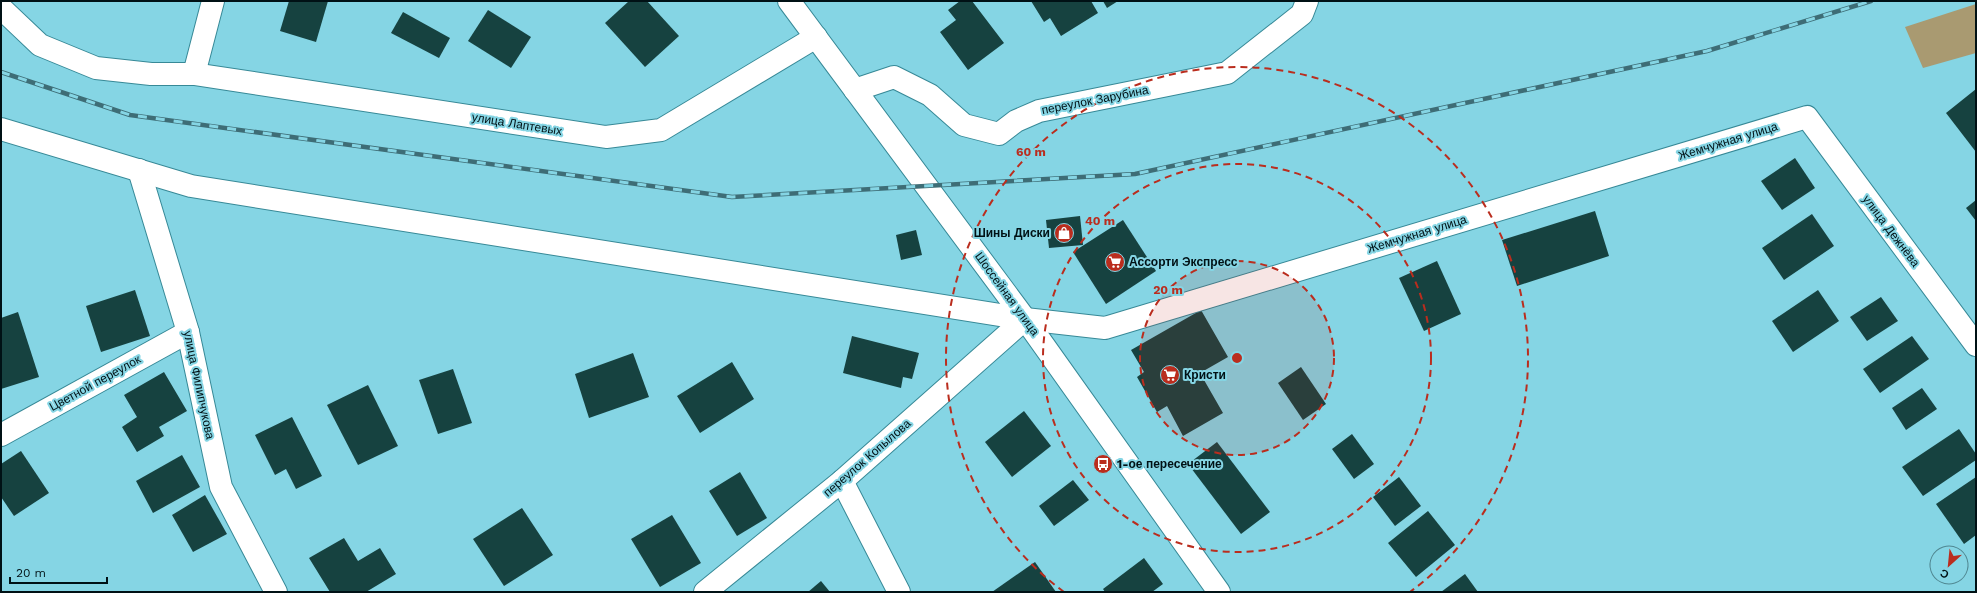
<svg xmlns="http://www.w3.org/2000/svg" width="1977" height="593" font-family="'Work Sans',sans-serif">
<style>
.green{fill:#a99a71}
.building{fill:#164240}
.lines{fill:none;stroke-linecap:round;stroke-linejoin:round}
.minor-casing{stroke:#378997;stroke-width:24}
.major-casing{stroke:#378997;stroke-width:24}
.minor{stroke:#fff;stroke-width:22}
.major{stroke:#fff;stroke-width:22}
.rail-casing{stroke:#3e6d76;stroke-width:4.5}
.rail{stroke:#85d5e4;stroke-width:3;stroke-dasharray:9;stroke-linecap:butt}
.ring{fill:none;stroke:#ba2d1e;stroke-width:2;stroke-dasharray:7 5}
.labels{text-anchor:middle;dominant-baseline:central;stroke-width:4;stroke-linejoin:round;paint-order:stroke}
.street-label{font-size:12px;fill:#001115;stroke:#85d5e4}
.poi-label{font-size:12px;font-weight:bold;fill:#001115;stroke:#85d5e4;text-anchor:start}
.centre{fill:#ba2d1e;stroke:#85d5e4;stroke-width:2}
.ring-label{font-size:12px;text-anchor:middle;font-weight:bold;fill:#ba2d1e;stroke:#85d5e4;stroke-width:4;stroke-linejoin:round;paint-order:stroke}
</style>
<rect width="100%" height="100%" fill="#85d5e4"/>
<polygon class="green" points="1976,4 1976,53 1923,68 1905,27"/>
<g class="building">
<polygon points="289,1 328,1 316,42 280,31"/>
<polygon points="629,1 647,1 679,36 645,67 605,23"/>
<polygon points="960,1 972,1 1004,43 968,70 940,32 956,20 948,10"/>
<polygon points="1031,1 1091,1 1098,13 1061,36 1050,18 1044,22"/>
<polygon points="1103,1 1118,1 1107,8"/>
<polygon points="488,10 531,37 511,68 468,41"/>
<polygon points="403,12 450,38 439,58 391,33"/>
<polygon points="1976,89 1976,152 1946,113"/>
<polygon points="1795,158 1815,188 1782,210 1761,181"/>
<polygon points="1976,200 1976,221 1966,208"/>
<polygon points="1595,211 1609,256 1517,286 1502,240"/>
<polygon points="1812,214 1834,246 1784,280 1762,248"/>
<polygon points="1080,216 1083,245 1049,248 1046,220"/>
<polygon points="1123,220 1156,271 1106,304 1073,252"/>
<polygon points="916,230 922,255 901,260 896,235"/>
<polygon points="1437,261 1461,314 1424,331 1399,278"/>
<polygon points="135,290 150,336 101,352 86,306"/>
<polygon points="1818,290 1839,321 1793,352 1772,321"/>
<polygon points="1881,297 1898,321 1867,341 1850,317"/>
<polygon points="1201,310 1228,357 1200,373 1223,413 1183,436 1167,406 1157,412 1137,377 1144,372 1131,350"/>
<polygon points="18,312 39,377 1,389 1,318"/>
<polygon points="852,336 919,353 912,379 903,377 901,388 843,373"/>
<polygon points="1912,336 1929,359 1880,393 1863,369"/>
<polygon points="633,353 649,397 589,418 575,374"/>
<polygon points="732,362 754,399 700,433 677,396"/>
<polygon points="1301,367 1326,404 1303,420 1278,383"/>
<polygon points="453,369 472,423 438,434 419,380"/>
<polygon points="164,372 187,411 159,427 164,436 137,452 122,427 137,417 124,395"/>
<polygon points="368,385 398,446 358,465 327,405"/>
<polygon points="1922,388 1937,409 1906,430 1892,408"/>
<polygon points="1024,411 1051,446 1012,477 985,442"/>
<polygon points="292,417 322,476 296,489 286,469 275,475 255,435"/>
<polygon points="1959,429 1976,454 1976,460 1923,496 1902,467"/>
<polygon points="1352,434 1374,464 1354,479 1332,449"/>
<polygon points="1217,442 1270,512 1241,534 1188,464"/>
<polygon points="21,451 49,493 14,516 1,497 1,464"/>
<polygon points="182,455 200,487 153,513 136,481"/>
<polygon points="740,472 767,518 737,536 709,491"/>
<polygon points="1399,477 1421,506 1395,526 1373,497"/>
<polygon points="1976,477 1976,535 1964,544 1936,504"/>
<polygon points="1073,480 1089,500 1054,526 1039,506"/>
<polygon points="205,495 227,534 193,552 172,515"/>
<polygon points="522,508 553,555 504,586 473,539"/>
<polygon points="1428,511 1455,545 1416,577 1388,543"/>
<polygon points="672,515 701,563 660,587 631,539"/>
<polygon points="344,538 358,561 380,548 396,574 366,592 330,592 309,558"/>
<polygon points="1144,558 1163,584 1152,592 1105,592 1103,589"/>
<polygon points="1035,562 1056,592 992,592"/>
<polygon points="1465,574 1478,592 1441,592"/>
<polygon points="821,581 830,592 808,592"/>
</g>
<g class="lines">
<g class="minor-casing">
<g id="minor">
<polyline points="1,8 40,45 96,68 151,74 194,74 606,137 661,130 816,37"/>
<polyline points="194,74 213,1"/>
<polyline points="855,90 894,77 930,95 964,125 999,134 1016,121 1039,111 1227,73 1302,14 1307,1"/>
<polyline points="1,129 191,186 1025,319 1105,328 1807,117 1976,345"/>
<polyline points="139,170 188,332 221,487 276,592"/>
<polyline points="1,435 188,332"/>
<polyline points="842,481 899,592"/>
<polyline points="705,592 842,481 1025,319"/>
</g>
</g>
<g class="major-casing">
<polyline id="major" points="789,1 1025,319 1219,592"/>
</g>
<use href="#minor" class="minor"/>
<use href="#major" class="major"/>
<g class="rail-casing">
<polyline id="rail" points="1,72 130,115 732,197 1135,174 1707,51 1871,1"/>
</g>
<use href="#rail" class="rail"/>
</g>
<circle cx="1237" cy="358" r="97" fill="#ba2d1e" fill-opacity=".12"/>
<g class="ring">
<circle cx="1237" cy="358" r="97"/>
<circle cx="1237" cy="358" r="194"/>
<path d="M1064 592A291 291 0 1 1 1410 592"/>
</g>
<defs>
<g id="shop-disc" transform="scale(1)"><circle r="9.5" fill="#ba2d1e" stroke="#85d5e4"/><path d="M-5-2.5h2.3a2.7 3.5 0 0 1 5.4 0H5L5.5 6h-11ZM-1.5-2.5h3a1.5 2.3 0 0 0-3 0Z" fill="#fff"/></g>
<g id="supermarket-disc" transform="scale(1)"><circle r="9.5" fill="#ba2d1e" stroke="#85d5e4"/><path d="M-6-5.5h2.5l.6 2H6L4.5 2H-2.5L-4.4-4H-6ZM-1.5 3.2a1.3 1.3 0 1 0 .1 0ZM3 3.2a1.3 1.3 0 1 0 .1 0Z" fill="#fff"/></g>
<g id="bus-disc" transform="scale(1)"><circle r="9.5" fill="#ba2d1e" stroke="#85d5e4"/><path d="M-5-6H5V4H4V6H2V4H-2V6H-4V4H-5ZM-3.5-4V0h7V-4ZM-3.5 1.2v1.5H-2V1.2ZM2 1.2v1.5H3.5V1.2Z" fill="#fff"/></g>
</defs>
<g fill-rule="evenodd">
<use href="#shop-disc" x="1064" y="233"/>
<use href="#supermarket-disc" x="1115" y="262"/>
<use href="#supermarket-disc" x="1170" y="375"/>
<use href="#bus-disc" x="1103" y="464"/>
</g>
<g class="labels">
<g class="street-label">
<text transform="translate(1095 100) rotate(-11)">переулок Зарубина</text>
<text transform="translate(517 124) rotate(9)">улица Лаптевых</text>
<text transform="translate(1728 141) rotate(-17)">Жемчужная улица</text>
<text transform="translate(1891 231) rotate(53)">улица Дежнёва</text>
<text transform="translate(1417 234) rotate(-17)">Жемчужная улица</text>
<text transform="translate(1007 294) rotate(54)">Шоссейная улица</text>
<text transform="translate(95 383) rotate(-29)">Цветной переулок</text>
<text transform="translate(199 385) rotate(78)">улица Филипчукова</text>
<text transform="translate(867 458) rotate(-41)">переулок Копылова</text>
</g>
<g class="poi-label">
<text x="1050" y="233" text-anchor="end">Шины Диски</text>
<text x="1129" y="262">Ассорти Экспресс</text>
<text x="1184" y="375">Кристи</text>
<text x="1117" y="464">1-ое пересечение</text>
</g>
</g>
<circle cx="1237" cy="358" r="6" class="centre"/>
<g class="ring-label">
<text x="1031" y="156">60 m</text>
<text x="1100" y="225">40 m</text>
<text x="1168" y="294">20 m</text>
</g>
<rect width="1977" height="593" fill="none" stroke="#001115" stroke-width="4"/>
<g transform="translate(1949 565) rotate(207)"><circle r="19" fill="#85d5e4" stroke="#508791"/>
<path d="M0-3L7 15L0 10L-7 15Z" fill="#ba2d1e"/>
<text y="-6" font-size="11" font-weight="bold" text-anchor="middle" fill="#001115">С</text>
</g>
<path d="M10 577v6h97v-6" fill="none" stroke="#001115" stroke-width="2"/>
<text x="16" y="577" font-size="12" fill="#001115" stroke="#85d5e4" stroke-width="3" paint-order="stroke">20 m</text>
</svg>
